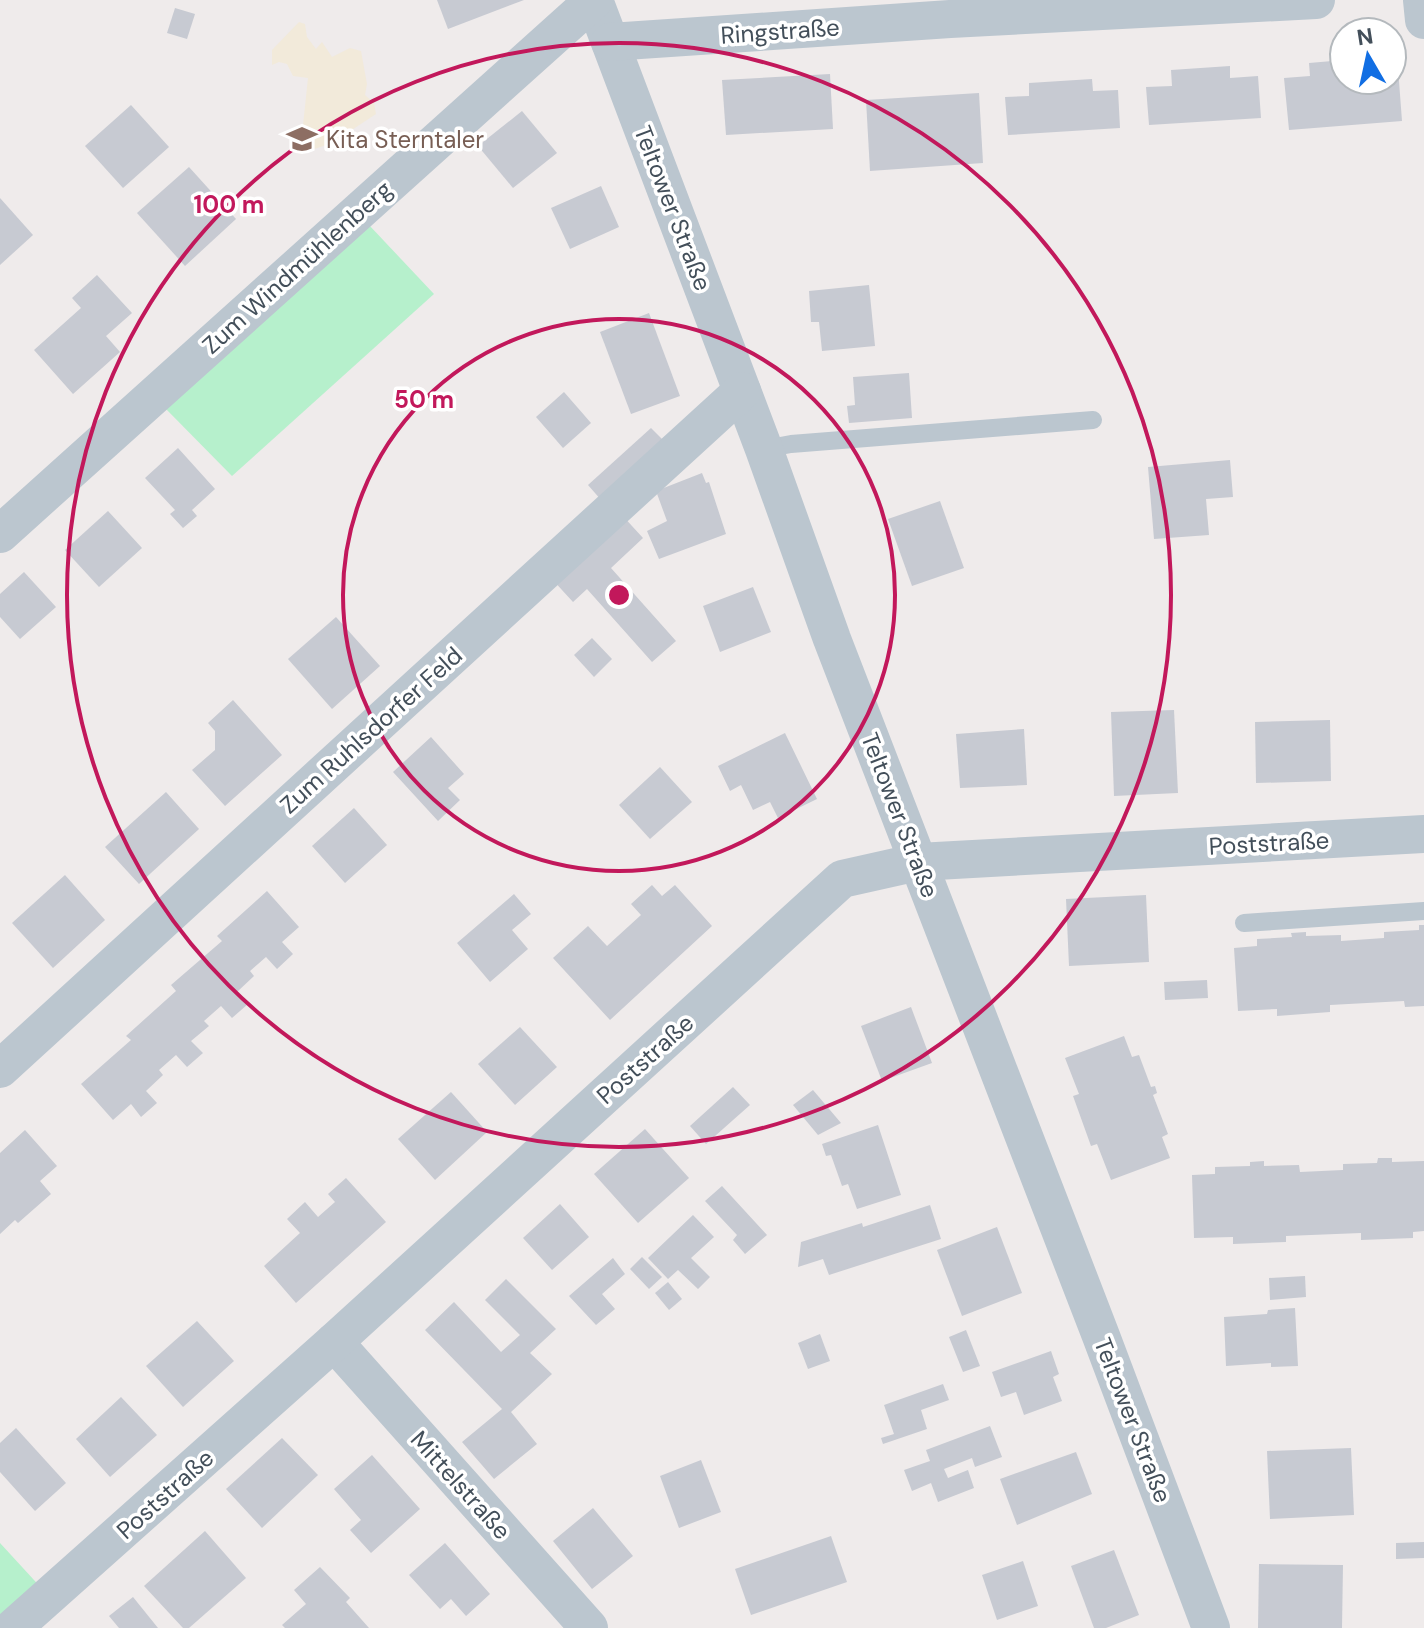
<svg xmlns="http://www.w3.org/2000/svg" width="1424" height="1628" font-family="'DM Sans',sans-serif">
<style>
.green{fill:#b6f0cc}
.sand{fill:#f2eada}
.building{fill:#c7cad2}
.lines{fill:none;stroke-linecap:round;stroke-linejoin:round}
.service{stroke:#bbc6cf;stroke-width:18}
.minor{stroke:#bbc6cf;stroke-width:38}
.ring{fill:none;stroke:#c2185b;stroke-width:4}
.labels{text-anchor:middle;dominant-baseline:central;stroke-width:7;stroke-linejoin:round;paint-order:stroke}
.street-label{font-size:24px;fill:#434f5a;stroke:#fff}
.education-label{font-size:24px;fill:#785e54;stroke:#fff;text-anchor:start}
.centre{fill:#c2185b;stroke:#fff;stroke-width:4}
.ring-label{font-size:24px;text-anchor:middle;font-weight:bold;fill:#c2185b;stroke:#fff;stroke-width:7;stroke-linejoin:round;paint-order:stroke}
</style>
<rect width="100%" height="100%" fill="#efebeb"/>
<g class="green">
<polygon points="369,225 434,294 232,476 164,407"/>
<polygon points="0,1543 45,1592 0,1623"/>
</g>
<polygon class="sand" points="299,22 305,24 307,37 316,49 322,42 332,57 350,48 361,51 367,84 365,95 374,103 376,114 332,143 300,154 308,78 293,76 287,64 279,62 272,65 272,50"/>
<g class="building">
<polygon points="437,0 524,0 448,29"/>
<polygon points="175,8 195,14 187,39 167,33"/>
<polygon points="1344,60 1344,80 1392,80 1392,69 1398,68 1402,121 1289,130 1284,78 1310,76 1309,63"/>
<polygon points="1230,66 1230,78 1258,76 1261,118 1149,125 1146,87 1172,86 1171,70"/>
<polygon points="830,74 833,129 726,135 722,80"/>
<polygon points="1092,79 1093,91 1118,90 1120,128 1008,135 1005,97 1029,96 1029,83"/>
<polygon points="979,93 983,163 870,171 866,100"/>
<polygon points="131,105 169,147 123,188 85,146"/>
<polygon points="522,111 557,153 513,188 478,146"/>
<polygon points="189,167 236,219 185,266 137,213"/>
<polygon points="601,186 619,227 570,249 551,208"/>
<polygon points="0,198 33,235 0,265"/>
<polygon points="97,275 132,313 106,336 120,352 73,394 34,350 81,308 72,298"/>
<polygon points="869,285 875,346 822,351 819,322 811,322 809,291"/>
<polygon points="649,313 680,396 631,414 600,332"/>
<polygon points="909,373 912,418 849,423 847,406 855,405 853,377"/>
<polygon points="564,392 591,423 563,448 536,417"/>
<polygon points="651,428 666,443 602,501 588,485"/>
<polygon points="178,448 215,489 192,510 197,516 183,528 170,514 175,510 145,478"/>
<polygon points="1230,460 1233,497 1206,499 1209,535 1154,539 1148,467"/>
<polygon points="702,473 706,483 709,482 726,534 659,559 647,531 667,521 656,491"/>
<polygon points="940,501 964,568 912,586 888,519"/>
<polygon points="108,511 142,548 99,587 65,550"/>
<polygon points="621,514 643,538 611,568 676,641 652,662 587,589 573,602 551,578"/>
<polygon points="24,572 56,607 20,639 0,617 0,594"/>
<polygon points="753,587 771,632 720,652 703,606"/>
<polygon points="336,617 380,666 332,709 288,659"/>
<polygon points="592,638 612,659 594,677 574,655"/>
<polygon points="233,700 282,755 225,806 192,770 215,750 215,731 208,723"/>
<polygon points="1174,710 1178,793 1114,796 1111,712"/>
<polygon points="1330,720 1331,781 1256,783 1255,722"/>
<polygon points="1024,729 1027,785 960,788 956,734"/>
<polygon points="785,733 817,799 778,818 770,802 753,810 741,785 730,791 718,766"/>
<polygon points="431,737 464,774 448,788 460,800 438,821 393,772"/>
<polygon points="660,767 692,802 650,839 619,805"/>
<polygon points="166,792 199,829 139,884 105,847"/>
<polygon points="354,808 387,845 345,883 312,846"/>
<polygon points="65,875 105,920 53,968 12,923"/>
<polygon points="652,885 662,896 675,885 712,926 610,1020 553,958 588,926 607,946 641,915 631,904"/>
<polygon points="267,891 299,927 282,942 293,954 277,969 266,957 250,971 254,976 237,992 248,1004 232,1018 221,1006 204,1021 209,1026 191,1041 203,1053 187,1067 176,1055 159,1070 163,1075 146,1091 157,1103 141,1117 131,1104 113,1120 81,1084 131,1040 126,1036 176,991 171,985 222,941 217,936"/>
<polygon points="514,894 531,914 512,930 528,949 490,982 457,943"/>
<polygon points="1146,895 1149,962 1069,966 1066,899"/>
<polygon points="1419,925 1424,925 1424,1006 1405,1007 1404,1001 1330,1005 1330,1012 1277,1016 1277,1009 1238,1011 1234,948 1257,946 1257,939 1292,937 1291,933 1306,932 1306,936 1341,935 1341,941 1384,938 1384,932 1419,930"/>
<polygon points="1207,980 1208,998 1165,1000 1164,982"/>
<polygon points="911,1007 932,1063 882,1081 861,1026"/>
<polygon points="520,1027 557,1067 515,1105 478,1064"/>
<polygon points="1124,1036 1132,1057 1139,1055 1151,1087 1155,1086 1157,1093 1153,1095 1168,1134 1162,1137 1170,1158 1111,1180 1097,1144 1091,1146 1073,1096 1079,1094 1065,1058"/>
<polygon points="733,1087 750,1105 706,1144 690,1126"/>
<polygon points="813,1090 841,1123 818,1135 793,1105"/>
<polygon points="451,1092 487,1132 435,1180 398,1139"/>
<polygon points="878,1125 901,1195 857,1209 848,1184 842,1186 831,1155 826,1156 822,1144"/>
<polygon points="645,1129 689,1178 638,1223 594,1174"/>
<polygon points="25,1130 57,1166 40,1181 51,1194 18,1223 15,1220 0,1234 0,1153"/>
<polygon points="1378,1158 1392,1158 1392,1162 1424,1161 1424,1231 1413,1232 1413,1238 1361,1240 1361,1233 1286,1236 1286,1242 1233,1244 1233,1237 1194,1238 1192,1175 1215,1174 1215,1167 1250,1166 1250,1162 1264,1161 1264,1166 1299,1165 1300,1172 1343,1170 1343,1164 1377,1163"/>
<polygon points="346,1178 386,1222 296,1303 264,1266 300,1233 287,1219 305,1202 318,1217 335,1202 328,1194"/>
<polygon points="722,1186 767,1235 745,1254 733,1240 737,1235 705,1201"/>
<polygon points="560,1204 589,1237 552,1270 523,1238"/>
<polygon points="930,1205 941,1239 829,1275 823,1259 798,1267 801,1242 862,1223 863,1227"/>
<polygon points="693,1215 714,1237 691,1258 710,1277 698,1289 678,1270 668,1279 648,1258"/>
<polygon points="997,1227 1022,1293 962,1316 937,1250"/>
<polygon points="642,1257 662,1277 649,1289 630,1269"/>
<polygon points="613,1258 625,1274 602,1294 615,1309 596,1325 569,1296"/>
<polygon points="1305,1276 1306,1297 1270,1300 1269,1278"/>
<polygon points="506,1279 556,1329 530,1353 552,1374 511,1412 537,1444 494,1479 462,1442 502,1409 425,1330 454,1302 501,1352 520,1335 485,1300"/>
<polygon points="668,1282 682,1299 669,1310 655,1293"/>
<polygon points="1295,1308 1298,1366 1271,1367 1271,1363 1226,1366 1224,1317 1267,1314 1268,1310"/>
<polygon points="197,1321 234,1361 183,1407 146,1366"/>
<polygon points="966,1330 980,1366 963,1372 949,1337"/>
<polygon points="820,1334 830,1361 808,1369 798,1343"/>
<polygon points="1051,1351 1059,1374 1053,1377 1062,1401 1024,1415 1016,1392 1001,1397 992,1372"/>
<polygon points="943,1384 949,1400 921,1410 927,1429 883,1444 881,1438 894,1434 884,1405"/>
<polygon points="121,1397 157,1435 110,1477 76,1439"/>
<polygon points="990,1426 1002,1457 975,1467 972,1458 944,1469 948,1478 968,1470 974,1488 938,1502 931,1483 912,1491 904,1470 930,1461 926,1450"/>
<polygon points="16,1428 66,1483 35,1511 0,1472 0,1443"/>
<polygon points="282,1438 318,1475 262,1528 226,1489"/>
<polygon points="1351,1448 1354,1515 1270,1519 1267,1451"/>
<polygon points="1076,1452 1092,1494 1017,1525 1000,1479"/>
<polygon points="372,1455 420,1509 371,1553 350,1530 361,1520 334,1489"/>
<polygon points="701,1460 721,1512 679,1528 660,1476"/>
<polygon points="593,1508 633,1556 592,1589 553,1541"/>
<polygon points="205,1531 246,1578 189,1628 183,1628 144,1586"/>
<polygon points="831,1536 847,1582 751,1615 735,1569"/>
<polygon points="1424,1542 1424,1558 1396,1559 1396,1543"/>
<polygon points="445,1543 490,1594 466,1616 451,1599 440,1609 409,1575"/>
<polygon points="1114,1550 1139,1615 1106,1628 1094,1628 1071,1566"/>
<polygon points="1023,1561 1038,1606 997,1620 982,1575"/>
<polygon points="1259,1564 1343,1565 1342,1628 1258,1628"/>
<polygon points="320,1567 350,1598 346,1602 369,1628 285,1628 282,1625 306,1604 294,1590"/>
<polygon points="133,1597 158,1628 119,1628 109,1616"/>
</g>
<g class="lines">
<g class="service">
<polyline points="764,449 791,444 1093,420"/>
<polyline points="1244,923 1424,911"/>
</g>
<g class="minor">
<polyline points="594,0 764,449 832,639 1101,1336 1211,1628"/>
<polyline points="1422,0 1424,20"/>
<polyline points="610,42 950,19 1316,0"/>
<polyline points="0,534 594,0"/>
<polyline points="0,1069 742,391"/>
<polyline points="334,1342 589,1628"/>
<polyline points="13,1628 334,1342 842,879 918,862 1424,834"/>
</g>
</g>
<g class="ring">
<circle cx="619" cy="595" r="276"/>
<circle cx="619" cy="595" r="552"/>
</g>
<defs>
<g id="school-bare" transform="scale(2.4)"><path d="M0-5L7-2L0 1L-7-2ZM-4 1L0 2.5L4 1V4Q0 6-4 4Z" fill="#8d6e63" stroke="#fff" stroke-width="2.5" paint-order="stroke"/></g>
</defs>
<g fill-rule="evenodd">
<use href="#school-bare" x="302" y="139"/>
</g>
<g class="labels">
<g class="street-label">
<text transform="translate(780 31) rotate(-4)">Ringstraße</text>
<text transform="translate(673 208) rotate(69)">Teltower Straße</text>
<text transform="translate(297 267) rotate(-42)">Zum Windmühlenberg</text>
<text transform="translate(371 730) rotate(-42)">Zum Ruhlsdorfer Feld</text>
<text transform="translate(900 815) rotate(69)">Teltower Straße</text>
<text transform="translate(1269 843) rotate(-3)">Poststraße</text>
<text transform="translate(645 1059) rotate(-42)">Poststraße</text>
<text transform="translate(1133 1420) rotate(69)">Teltower Straße</text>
<text transform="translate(461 1485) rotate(48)">Mittelstraße</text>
<text transform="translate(165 1494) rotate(-42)">Poststraße</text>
</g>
<g class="education-label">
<text x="326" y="139">Kita Sterntaler</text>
</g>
</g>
<circle cx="619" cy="595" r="12" class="centre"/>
<g class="ring-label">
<text x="229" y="213">100 m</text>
<text x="424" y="408">50 m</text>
</g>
<g transform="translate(1368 56) rotate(351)"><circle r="38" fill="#ffffff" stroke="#b4b9bd" stroke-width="2"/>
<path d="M0-6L14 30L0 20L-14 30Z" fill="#116ee3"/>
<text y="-12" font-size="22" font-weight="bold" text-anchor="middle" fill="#434f5a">N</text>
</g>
</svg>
